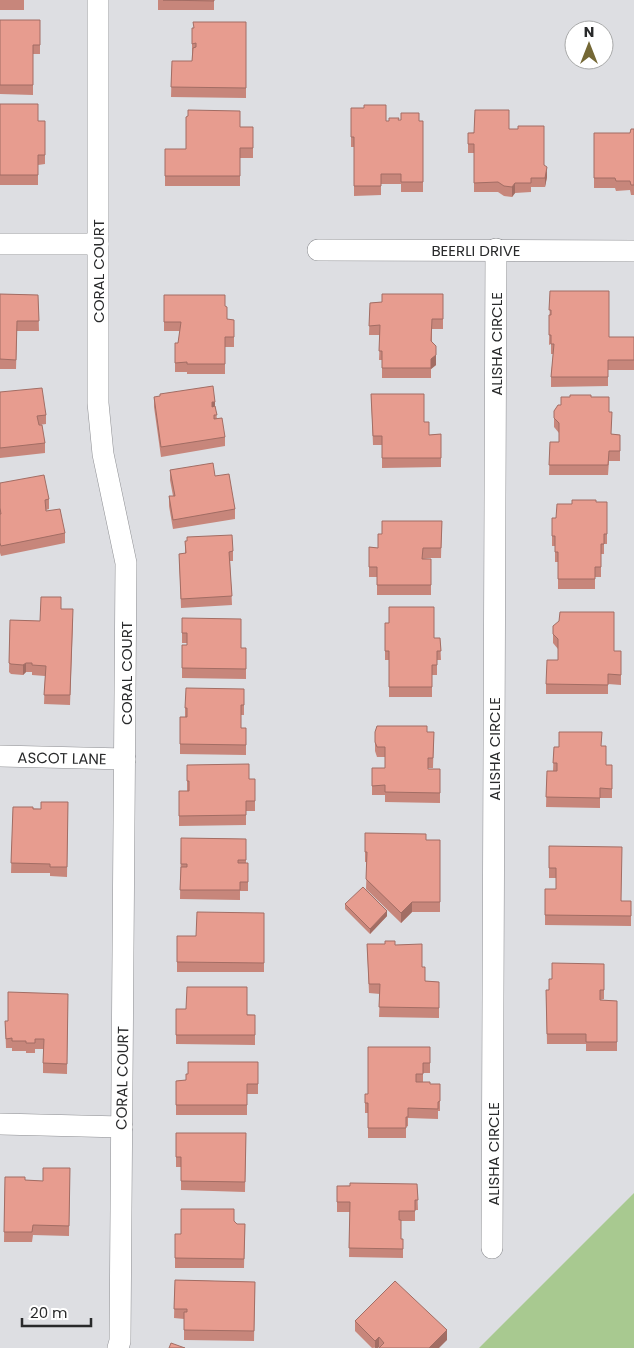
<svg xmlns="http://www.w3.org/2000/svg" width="634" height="1348" font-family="Poppins,sans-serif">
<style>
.green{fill:#a8c990}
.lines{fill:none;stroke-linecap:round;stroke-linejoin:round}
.street-casing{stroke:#8d8e92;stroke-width:22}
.street{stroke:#fff;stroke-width:21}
.wall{fill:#c7867b}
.shaded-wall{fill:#a26d64}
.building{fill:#e79c8f;stroke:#a26d64}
.labels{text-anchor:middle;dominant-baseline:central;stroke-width:4;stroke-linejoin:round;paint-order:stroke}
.street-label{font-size:15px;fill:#292a2b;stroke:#fff}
</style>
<rect width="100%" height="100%" fill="#dddee2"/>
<polygon class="green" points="634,1193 634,1348 479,1348"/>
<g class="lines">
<g class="street-casing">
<g id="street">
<polyline points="98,0 98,403 103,454 126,563 120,1341 118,1348"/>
<polyline points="0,244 98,244"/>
<polyline points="318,250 634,251"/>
<polyline points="0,756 125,759"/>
<polyline points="0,1124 122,1127"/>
<polyline points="492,1248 496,249"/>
</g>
</g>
<use href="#street" class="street"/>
</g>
<g class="wall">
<rect x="0" y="0" width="24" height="10"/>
<rect x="158" y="0" width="56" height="10"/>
<polygon points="0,20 40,20 40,54 33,54 33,95 0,94"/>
<polygon points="246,22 246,98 171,97 172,61 192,61 192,28"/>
<polygon points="0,104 38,121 45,121 45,164 38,165 38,185 0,185"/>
<polygon points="351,108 386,121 423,121 423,192 401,192 401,184 381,184 381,195 354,196 354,147 351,147"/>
<polygon points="240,127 253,127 253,158 240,158 240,186 165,186 165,149 186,149"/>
<polygon points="509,129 544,165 547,177 545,187 531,187 531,192 515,193 512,197 504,196 498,192 474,192 474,153 468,153 468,133"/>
<polygon points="634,129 634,195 631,195 630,190 616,191 615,188 594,188 594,133 630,133"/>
<polygon points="550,291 609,337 634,337 634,370 608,370 608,386 551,387 551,377 553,354 551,354 551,344 549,345"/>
<polygon points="0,294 38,295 39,331 17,331 16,369 0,369"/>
<polygon points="443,294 443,329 432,329 432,341 436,365 431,369 431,378 382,378 382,360 379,360 380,335 369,335 370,303 382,302"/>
<polygon points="164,295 225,306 227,319 234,320 234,347 225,347 225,374 187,374 187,372 175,372 175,343 178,343 180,331 164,331"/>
<polygon points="0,392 46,415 46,424 39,425 45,443 45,453 0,458"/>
<polygon points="371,394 424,422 429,435 441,434 441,467 382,468 382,445 373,445"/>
<polygon points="154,397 215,406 217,419 225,437 225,446 161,457 154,407"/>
<polygon points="591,397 609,412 611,434 620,435 620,461 609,461 608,475 549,475 550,442 559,442 559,433 554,427 554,411 561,405"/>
<polygon points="170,470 215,476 235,509 235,519 173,529 169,506 169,496 173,496 170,480"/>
<polygon points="0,483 49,499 49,509 46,510 46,511 65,533 65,543 1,556 0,553"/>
<polygon points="596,502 607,502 607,544 604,544 604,554 601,554 601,577 595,577 595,589 558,589 558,562 555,562 555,546 552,546 552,518 556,518 572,504"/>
<polygon points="442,521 441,558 423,558 431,559 431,595 377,595 377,577 369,577 369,547 378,548 382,534"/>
<polygon points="185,541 233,551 233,561 230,561 232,605 181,608 179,554 185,553"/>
<polygon points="61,609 73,619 70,705 44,704 45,676 32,675 32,672 26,672 23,675 11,674 9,672 10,620 40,621"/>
<polygon points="182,618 241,648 246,648 246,679 182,678 182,645 187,645 187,643 182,643"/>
<polygon points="385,623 434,638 440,638 441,660 437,660 437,675 432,675 432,697 389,697 389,660 385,660"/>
<polygon points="553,634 614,651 621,651 621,685 608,684 608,694 546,694 546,684 558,660 558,649 553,643"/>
<polygon points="244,689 244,715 241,715 241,728 246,728 246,755 180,754 180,717 185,717 185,708"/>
<polygon points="375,732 434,732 433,768 428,768 428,769 440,769 440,803 385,802 385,795 372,795 372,768 385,768 385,757 377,757 375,751"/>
<polygon points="601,746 606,765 612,765 612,798 600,798 600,808 546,807 547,771 553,771 554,747"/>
<polygon points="187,765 249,779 255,779 255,811 246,811 246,825 179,826 179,791 187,791"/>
<polygon points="68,802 67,877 50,876 50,873 11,873 13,807 41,809"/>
<polygon points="365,833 426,840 440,840 440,912 412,912 401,923 366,889 367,862 365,862"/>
<polygon points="181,838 246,839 246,863 248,863 248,891 240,891 240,900 180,899"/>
<polygon points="549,846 622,901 631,901 631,926 545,925 545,889 556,889 556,878 549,878"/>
<polygon points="345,904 387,916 370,934 345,909"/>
<polygon points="264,913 264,972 177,972 177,936 196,936"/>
<polygon points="367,944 395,945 422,967 425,981 439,982 439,1018 379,1017 380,994 369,993"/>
<polygon points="604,964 604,999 600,1000 617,1001 617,1051 586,1051 586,1044 547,1044 546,990 549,990 552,979"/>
<polygon points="68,994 67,1074 43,1073 43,1049 35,1049 35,1053 26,1053 26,1051 12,1051 12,1048 6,1048 5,1021 8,1021"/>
<polygon points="176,1009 255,1015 255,1045 176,1044"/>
<polygon points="430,1047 430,1073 423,1073 423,1082 430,1084 440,1084 440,1111 438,1111 438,1119 408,1118 408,1126 406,1127 406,1138 368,1138 368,1113 365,1113 365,1094 368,1094"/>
<polygon points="258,1062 258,1094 247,1094 247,1115 176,1115 176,1081 186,1080"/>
<polygon points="176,1133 246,1133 245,1192 181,1190 181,1167 176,1167"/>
<polygon points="70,1168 69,1236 33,1235 32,1242 4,1242 5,1177 25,1180 43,1181"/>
<polygon points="417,1184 418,1210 415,1210 415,1221 401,1221 401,1239 403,1239 403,1258 349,1257 350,1212 337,1212 337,1186"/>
<polygon points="234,1221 237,1224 245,1224 244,1268 175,1268 175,1234 181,1234"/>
<polygon points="175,1280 255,1282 254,1341 184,1340 184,1319 174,1318"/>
<polygon points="355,1321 447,1340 372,1348 355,1331"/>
</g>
<g class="shaded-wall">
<polygon points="547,167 547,177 545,187 545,178"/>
<polygon points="515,183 515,193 512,197 512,187"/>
<polygon points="436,346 436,365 431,369 431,359"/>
<polygon points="212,402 215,402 215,411 212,412"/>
<polygon points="26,663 26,672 23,675 23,665"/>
<polygon points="412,902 412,912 401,923 401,913"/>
<polygon points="387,911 387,916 370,934 370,929"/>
<polygon points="447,1330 447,1340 439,1348 429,1348"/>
<polygon points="379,1337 379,1347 378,1348 375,1348 375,1341"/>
</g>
<g class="building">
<polygon points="163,0 214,0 214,1"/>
<polygon points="0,20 40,20 40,45 33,45 33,85 0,85"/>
<polygon points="193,22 246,22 246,88 171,87 172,61 192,61 193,48 196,47 196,43 192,44 192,28 194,28"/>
<polygon points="0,104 38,104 38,121 45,121 45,155 38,155 38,175 0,175"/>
<polygon points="364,105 386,105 386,121 389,121 389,118 399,118 398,120 401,120 401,113 419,113 419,121 423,121 423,182 401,182 401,174 381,174 381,186 354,186 354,137 351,137 351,108 364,108"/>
<polygon points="188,110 240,111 240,127 253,127 253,148 240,148 240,176 165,176 165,149 186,149 186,117 188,116"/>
<polygon points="475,110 509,110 509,129 518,129 518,126 544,126 544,165 547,167 545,178 531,178 531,183 515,183 512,187 504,186 498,182 474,183 474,144 468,144 468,133 474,133"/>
<polygon points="631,129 634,129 634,185 631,185 630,181 616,181 615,178 594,178 594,133 630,133"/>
<polygon points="550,291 609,291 609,337 634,337 634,360 608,360 608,377 551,377 554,344 551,344 551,335 549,335 549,315 551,315 551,310 549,310"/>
<polygon points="0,294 38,295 39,321 17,321 16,360 0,359"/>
<polygon points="382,294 443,294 443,319 432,319 431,341 436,346 436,355 431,359 431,368 382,368 382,351 379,351 380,325 369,326 370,303 382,302"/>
<polygon points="164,295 225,295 225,306 227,307 227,319 234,320 234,337 225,337 225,364 187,364 187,362 175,363 175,343 178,343 181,322 164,322"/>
<polygon points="213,386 215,402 212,402 212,407 215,406 217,415 214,415 214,419 222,418 225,437 161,447 154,397 160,396 160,394"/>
<polygon points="42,388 46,415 37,416 39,425 42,425 45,443 0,448 0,392"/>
<polygon points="371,394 424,394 424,422 429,422 429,435 441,434 441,458 382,458 382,436 373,436"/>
<polygon points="570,395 591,395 591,397 609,397 609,412 612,412 611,434 620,435 620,451 609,451 608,465 549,465 550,442 559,442 559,423 554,418 554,411 558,405 561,405 561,397 570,397"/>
<polygon points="213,463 215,476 229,474 235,509 173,520 169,496 175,496 170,470"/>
<polygon points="44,475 49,499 45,500 46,511 60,509 65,533 1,546 0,543 0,514 1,514 0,508 0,483"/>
<polygon points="572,500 596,500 596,502 607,502 607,534 604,534 604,544 601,544 601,567 595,567 595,579 558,579 558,552 555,552 555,536 552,536 552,518 556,518 557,504 572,504"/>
<polygon points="382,521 442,521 441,548 423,548 422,559 431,559 431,585 377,585 377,567 369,567 369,547 378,548 378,534 382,534"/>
<polygon points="232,535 233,551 229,552 232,596 181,599 179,554 186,553 185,541 187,541 187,537"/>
<polygon points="41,597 61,597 61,609 73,609 70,695 44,695 46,666 32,665 32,663 26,663 23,665 11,664 9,663 10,620 40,621"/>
<polygon points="389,607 434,607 434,638 440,638 441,651 437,651 437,665 432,665 432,687 389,687 389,651 385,651 385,623 389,623"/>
<polygon points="560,612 614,612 614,651 621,651 621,675 608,674 608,685 546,684 547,660 558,660 558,639 553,634 553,626 559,621"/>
<polygon points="182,618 241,619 241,648 246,648 246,669 182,668 182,645 187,645 187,633 182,633"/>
<polygon points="186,688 244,689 244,705 241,705 241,728 246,728 246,745 180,744 180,717 187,717 187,708 185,708"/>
<polygon points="377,726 427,726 427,732 434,732 433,758 428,758 428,769 440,769 440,793 385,792 385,785 372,786 372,768 385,768 385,747 377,747 375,742 375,732"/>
<polygon points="559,732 602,732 601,746 606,746 606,765 612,765 612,789 600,788 600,798 546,797 547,771 557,771 557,763 553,763 554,747 559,747"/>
<polygon points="249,764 249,779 255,779 255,801 246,801 246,815 179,816 179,791 189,791 189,781 187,781 187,765"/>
<polygon points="41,802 68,802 67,867 50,867 50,864 11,863 13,807 33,807 33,809 41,809"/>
<polygon points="365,833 426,834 426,840 440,840 440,902 412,902 401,913 366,879 367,852 365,852"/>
<polygon points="181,838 246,839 246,860 238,860 238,863 248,863 248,882 240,882 240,890 180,890 181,867 187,867 187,864 181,864"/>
<polygon points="549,846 622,847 621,901 631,901 631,916 545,915 545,889 556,889 556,868 549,868"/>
<polygon points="363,887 387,911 370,929 345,904"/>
<polygon points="197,912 264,913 264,963 177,962 177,936 196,936"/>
<polygon points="385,941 395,941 395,945 422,944 422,967 425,967 425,981 439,982 439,1008 379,1007 380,984 369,984 367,944 385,944"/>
<polygon points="552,963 604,964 604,990 600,990 600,1000 617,1001 617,1042 586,1042 586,1034 547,1034 546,990 549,990 549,979 552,979"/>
<polygon points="187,987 247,987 247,1015 255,1015 255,1035 176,1035 176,1009 186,1009"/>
<polygon points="8,992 68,994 67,1064 43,1063 44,1039 35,1039 35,1043 26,1043 26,1041 12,1041 12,1038 6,1039 5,1021 8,1021"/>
<polygon points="368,1047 430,1047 430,1063 423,1063 423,1074 416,1074 416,1082 430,1082 430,1084 440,1084 440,1101 438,1102 438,1109 408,1108 408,1117 406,1117 406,1128 368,1128 368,1103 365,1103 365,1094 368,1094"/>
<polygon points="188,1062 258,1062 258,1084 247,1084 247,1105 176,1105 176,1081 186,1080 186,1074 188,1074"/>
<polygon points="176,1133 246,1133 245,1182 181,1181 181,1157 176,1157"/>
<polygon points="43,1168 70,1168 69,1226 33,1225 32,1232 4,1232 5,1177 25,1177 25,1180 43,1181"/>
<polygon points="350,1183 417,1184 418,1200 415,1200 415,1211 399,1211 399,1220 401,1220 401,1239 403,1239 403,1249 349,1248 350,1202 337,1202 337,1186 350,1186"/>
<polygon points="181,1209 234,1209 234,1221 237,1224 245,1224 244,1259 175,1258 175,1234 181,1234"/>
<polygon points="175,1280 255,1282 254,1331 184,1330 184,1312 187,1312 187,1309 174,1309"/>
<polygon points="395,1281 447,1330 429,1348 379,1348 384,1343 379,1337 375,1341 355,1321"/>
<polygon points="171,1343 185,1348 169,1348"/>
</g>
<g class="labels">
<g class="street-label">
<text x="476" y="250">BEERLI DRIVE</text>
<text transform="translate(98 271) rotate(-90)">CORAL COURT</text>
<text transform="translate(496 344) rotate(-90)">ALISHA CIRCLE</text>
<text transform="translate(126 673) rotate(-90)">CORAL COURT</text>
<text transform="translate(494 749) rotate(-90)">ALISHA CIRCLE</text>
<text transform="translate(62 758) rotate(1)">ASCOT LANE</text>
<text transform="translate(122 1078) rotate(-89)">CORAL COURT</text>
<text transform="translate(493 1154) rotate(-90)">ALISHA CIRCLE</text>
</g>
</g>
<g transform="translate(589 45)"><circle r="24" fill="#ffffff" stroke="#a9aaaa"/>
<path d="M0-4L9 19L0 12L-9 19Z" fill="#746835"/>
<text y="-8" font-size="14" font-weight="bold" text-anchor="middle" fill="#292a2b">N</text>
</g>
<path d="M22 1318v8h69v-8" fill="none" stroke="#292a2b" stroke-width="2.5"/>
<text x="30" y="1318" font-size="15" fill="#292a2b" stroke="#ffffff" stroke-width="4" paint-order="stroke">20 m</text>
</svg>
